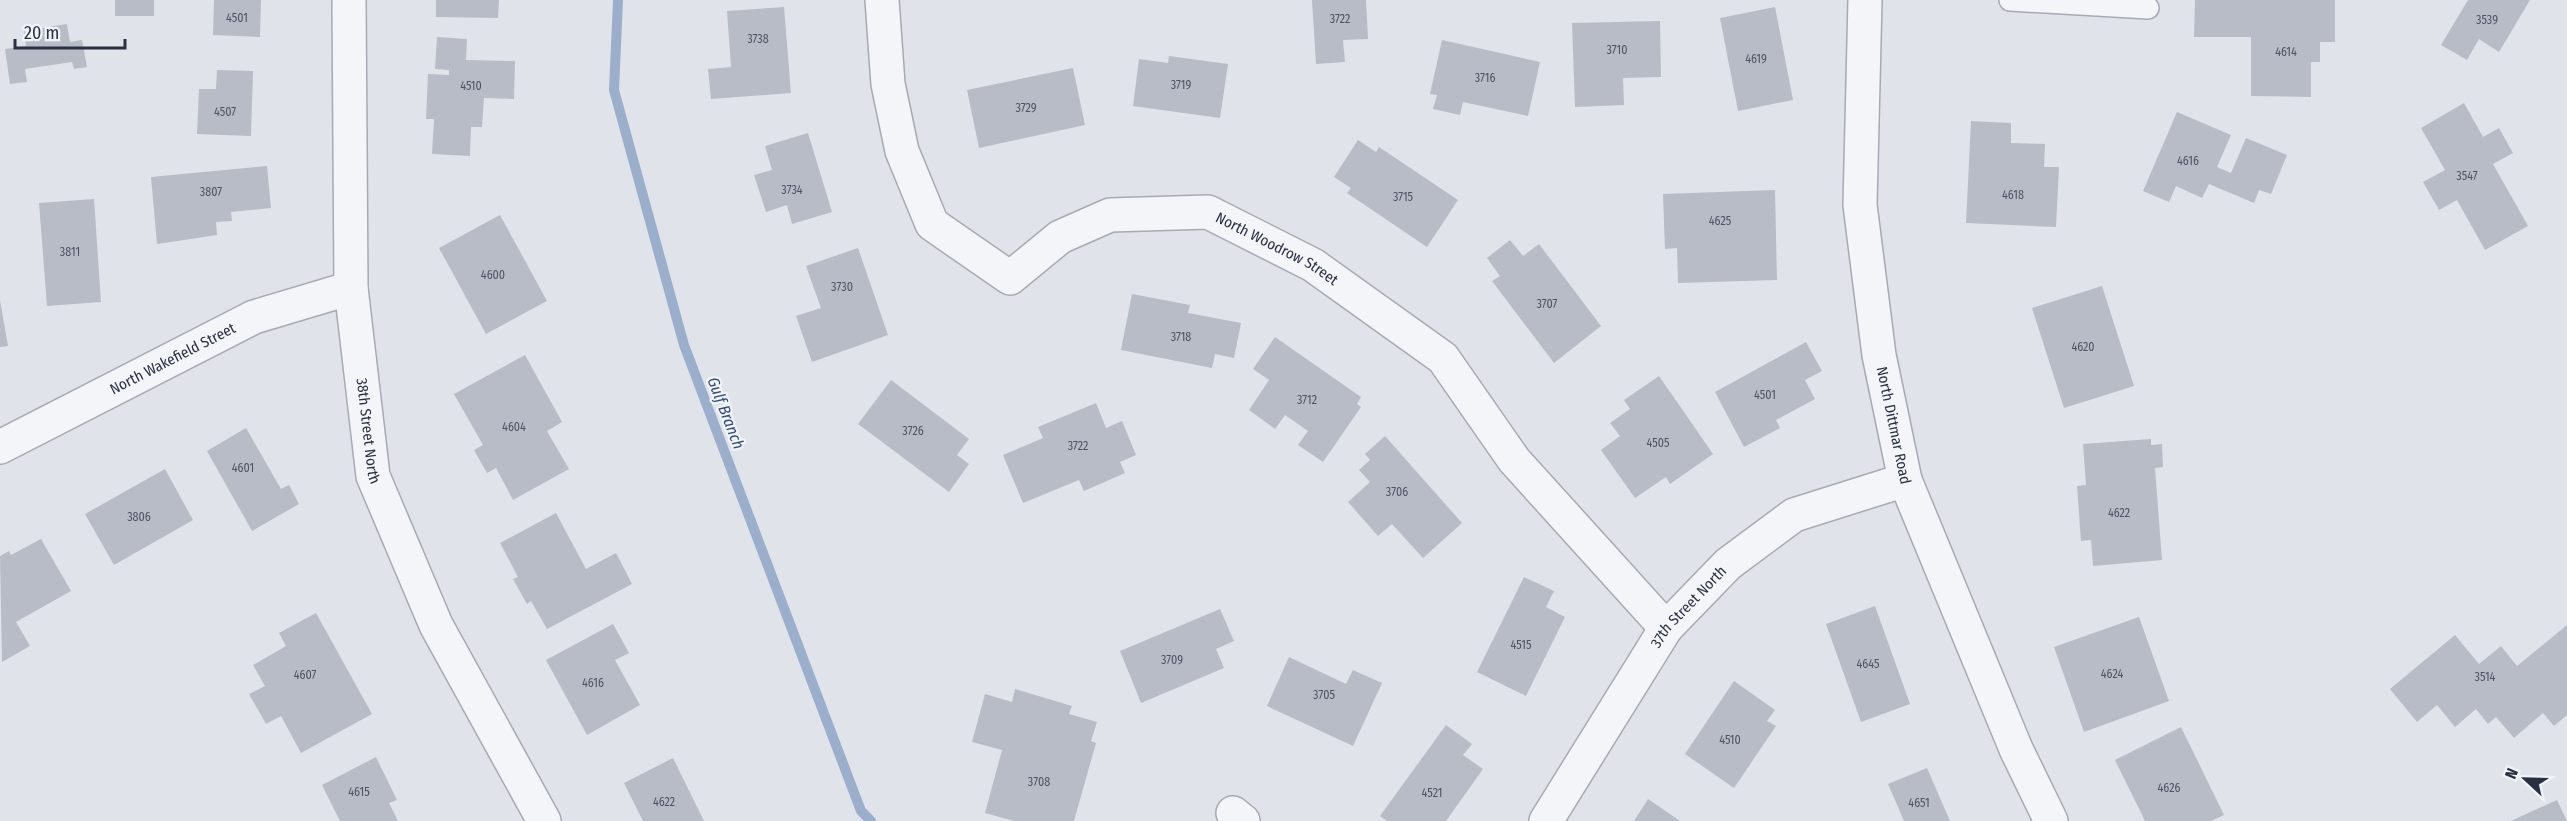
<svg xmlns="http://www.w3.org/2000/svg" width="2567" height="821" font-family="'Fira Sans Condensed',sans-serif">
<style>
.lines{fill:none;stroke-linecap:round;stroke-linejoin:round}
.stream{stroke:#9baecb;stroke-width:10}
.building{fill:#b8bcc7}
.lane-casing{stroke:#a6aab4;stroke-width:24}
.street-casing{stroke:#a6aab4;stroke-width:36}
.lane{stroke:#f4f5f8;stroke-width:21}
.street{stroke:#f4f5f8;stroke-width:33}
.labels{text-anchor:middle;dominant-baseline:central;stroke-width:4.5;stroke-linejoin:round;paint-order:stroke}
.number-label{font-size:12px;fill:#4d5363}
.street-label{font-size:15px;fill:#293042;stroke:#f0f3f7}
.water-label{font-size:16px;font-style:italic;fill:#324a77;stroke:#f0f3f7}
</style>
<rect width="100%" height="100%" fill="#e1e3ea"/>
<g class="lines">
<polyline class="stream" points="618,0 614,90 684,345 861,811 871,821"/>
</g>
<g class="building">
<rect x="115" y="0" width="39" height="16"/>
<polygon points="214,0 261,0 260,37 213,35"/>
<polygon points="436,0 499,0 498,18 436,17"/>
<polygon points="1312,0 1366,0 1368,39 1343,40 1345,62 1316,64"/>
<polygon points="2195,0 2335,0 2335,42 2320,42 2320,62 2311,62 2311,97 2251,96 2251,37 2194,37"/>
<polygon points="2468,0 2530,0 2499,52 2479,39 2467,60 2441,45"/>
<polygon points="784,7 791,93 711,99 708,69 731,67 727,11"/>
<polygon points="1775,7 1793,100 1738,111 1720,18"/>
<polygon points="1660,21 1661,77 1623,78 1624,105 1575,107 1572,23"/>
<polygon points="67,24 70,42 82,40 87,67 74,69 72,62 25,69 27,82 10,84 5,49 26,46 24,31"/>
<polygon points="437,37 467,39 466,60 515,61 514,99 484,98 482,127 471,127 470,156 432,154 434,119 426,119 428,74 449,75 449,70 435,69"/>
<polygon points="1442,40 1540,62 1528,116 1463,102 1460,115 1433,109 1437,95 1430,94"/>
<polygon points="1169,56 1228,64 1220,118 1133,106 1139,59 1168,63"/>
<polygon points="1073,68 1085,125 979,148 967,90"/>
<polygon points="217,70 253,71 251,136 197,134 199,89 216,89"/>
<polygon points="2464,103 2483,137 2499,128 2513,153 2493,164 2528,226 2485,250 2457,200 2439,210 2423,182 2445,170 2421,128"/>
<polygon points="2177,112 2231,135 2217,167 2231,173 2246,138 2287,155 2271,194 2259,190 2254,203 2209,184 2202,198 2176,186 2169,202 2143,191"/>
<polygon points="1971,121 2011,123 2011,143 2045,144 2044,167 2059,167 2056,227 1966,223"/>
<polygon points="808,133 832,212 792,224 787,205 766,212 754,175 772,170 765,146"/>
<polygon points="1358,140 1376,152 1379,147 1458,200 1427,247 1347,193 1351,188 1334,177"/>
<polygon points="267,166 271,208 231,212 232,221 216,222 217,235 157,244 151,177"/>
<polygon points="1775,190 1777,280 1678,283 1677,248 1665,249 1663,194"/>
<polygon points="94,199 101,302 47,306 39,203"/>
<polygon points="500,215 547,301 486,334 439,248"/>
<polygon points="1510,240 1523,256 1539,244 1601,326 1554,363 1492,281 1500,276 1487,258"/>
<polygon points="858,248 888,335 812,362 796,316 821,308 806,266"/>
<polygon points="2102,286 2134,386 2064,408 2032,308"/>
<polygon points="1132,294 1190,305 1188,313 1241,323 1234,358 1215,354 1212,368 1121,350"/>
<polygon points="0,300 8,346 0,347"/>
<polygon points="1275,337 1361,397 1357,404 1361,407 1323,462 1298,445 1308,431 1285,415 1275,429 1249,410 1269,380 1253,369"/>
<polygon points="1806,342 1822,371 1805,380 1815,399 1776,420 1780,428 1744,447 1715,392"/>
<polygon points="525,355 562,422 547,431 569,469 513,500 496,468 487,473 474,450 483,445 454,394"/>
<polygon points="1659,376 1713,454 1670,484 1666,477 1635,498 1601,450 1620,436 1610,423 1630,409 1624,400"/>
<polygon points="891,380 969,439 957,455 969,464 949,492 858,424"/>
<polygon points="1096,403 1106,428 1122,421 1136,455 1120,462 1125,473 1084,491 1079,480 1023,503 1003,455 1043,438 1038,427"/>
<polygon points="246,428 281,489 289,485 299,504 252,531 207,451"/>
<polygon points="1385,436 1462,523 1423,558 1392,524 1378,536 1348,502 1370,482 1359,470 1370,460 1365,454"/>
<polygon points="2151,439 2151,445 2162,444 2163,467 2155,468 2162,560 2093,566 2091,540 2081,541 2077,486 2086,485 2083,444"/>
<polygon points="165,469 193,520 114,565 85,514"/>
<polygon points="556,513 586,569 616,553 632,584 547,629 531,601 527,604 513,579 518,577 500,543"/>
<polygon points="41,539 71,591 16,622 30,646 2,662 0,556 9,551 11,555"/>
<polygon points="1524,577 1554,591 1546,607 1565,617 1526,696 1477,672"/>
<polygon points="1875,606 1910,704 1861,722 1826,624"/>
<polygon points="1220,609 1234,641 1216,649 1224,668 1141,703 1120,651"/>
<polygon points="316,613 372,714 301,753 281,716 266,724 249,694 265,686 253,665 286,646 279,633"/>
<polygon points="2139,617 2169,701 2084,732 2054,647"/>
<polygon points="613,624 629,653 615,660 640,705 587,735 546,660"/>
<polygon points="2567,625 2567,715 2554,726 2543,713 2514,738 2496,717 2488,724 2476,709 2455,727 2437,705 2417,722 2390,689 2455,635 2479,664 2501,646 2517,666"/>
<polygon points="1289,657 1346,684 1353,670 1382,683 1353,746 1267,706"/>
<polygon points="1734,681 1775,710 1767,721 1776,726 1734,788 1685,754"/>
<polygon points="1015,689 1072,706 1069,714 1097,722 1091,741 1096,743 1074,821 1014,821 985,813 1002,750 972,742 985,694 1012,702"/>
<polygon points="1446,725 1472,744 1463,755 1483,769 1446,821 1387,821 1380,816"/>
<polygon points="2181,727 2224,815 2211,821 2145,821 2115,760"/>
<polygon points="376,757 397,800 389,803 398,821 340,821 322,785"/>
<polygon points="673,758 704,821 643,821 624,783"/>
<polygon points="1927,768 1950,821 1904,821 1888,784"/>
<polygon points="1648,799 1680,821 1634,821"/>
<polygon points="2557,800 2567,821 2511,821"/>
</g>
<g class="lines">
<g class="lane-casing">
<polyline id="lane" points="2010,0 2148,8"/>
</g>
<g class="street-casing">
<g id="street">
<path id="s1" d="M349 0 351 288 373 476 436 625 544 821"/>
<path id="s2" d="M882 0 888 84 902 151 932 224 1010 278 1060 237 1110 215 1208 212 1313 265 1443 358 1514 460 1666 628"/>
<path id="s3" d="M1865 0 1860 205 1879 355 1905 480 2016 749 2051 821"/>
<path id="s4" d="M0 447 254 317 351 288"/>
<polyline points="1233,813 1243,821"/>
<path id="s5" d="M1546 821 1666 628 1728 564 1794 515 1905 480"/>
</g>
</g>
<use href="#lane" class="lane"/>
<use href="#street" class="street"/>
</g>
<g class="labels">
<g class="number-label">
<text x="237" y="18">4501</text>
<text x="1340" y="19">3722</text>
<text x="2487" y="20">3539</text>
<text x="758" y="39">3738</text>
<text x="1617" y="50">3710</text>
<text x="2286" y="52">4614</text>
<text x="1756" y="59">4619</text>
<text x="1485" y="78">3716</text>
<text x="1181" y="85">3719</text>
<text x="471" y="86">4510</text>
<text x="1026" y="108">3729</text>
<text x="225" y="112">4507</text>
<text x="2188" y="161">4616</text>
<text x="2467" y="176">3547</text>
<text x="792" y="190">3734</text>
<text x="211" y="192">3807</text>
<text x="2013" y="195">4618</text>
<text x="1403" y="197">3715</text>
<text x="1720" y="221">4625</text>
<text x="70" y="252">3811</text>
<text x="493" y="275">4600</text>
<text x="842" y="287">3730</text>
<text x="1547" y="304">3707</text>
<text x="1181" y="337">3718</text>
<text x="2083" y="347">4620</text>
<text x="1765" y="395">4501</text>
<text x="1307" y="400">3712</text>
<text x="514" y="427">4604</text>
<text x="913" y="431">3726</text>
<text x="1658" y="443">4505</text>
<text x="1078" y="446">3722</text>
<text x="243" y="468">4601</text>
<text x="1397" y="492">3706</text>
<text x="2119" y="513">4622</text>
<text x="139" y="517">3806</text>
<text x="1521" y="645">4515</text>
<text x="1172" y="660">3709</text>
<text x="1868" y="664">4645</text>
<text x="2112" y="674">4624</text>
<text x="305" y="675">4607</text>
<text x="2485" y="677">3514</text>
<text x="593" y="683">4616</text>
<text x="1324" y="695">3705</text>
<text x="1730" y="740">4510</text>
<text x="1039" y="782">3708</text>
<text x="2169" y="788">4626</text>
<text x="359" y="792">4615</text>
<text x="1432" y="793">4521</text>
<text x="664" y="802">4622</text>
<text x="1919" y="803">4651</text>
</g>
<g class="street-label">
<text stroke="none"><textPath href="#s2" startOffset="622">North Woodrow Street</textPath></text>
<text stroke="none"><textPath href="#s4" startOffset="194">North Wakefield Street</textPath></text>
<text stroke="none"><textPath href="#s3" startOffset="428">North Dittmar Road</textPath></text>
<text stroke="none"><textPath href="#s1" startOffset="432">38th Street North</textPath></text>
<text stroke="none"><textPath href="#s5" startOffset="258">37th Street North</textPath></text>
</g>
<g class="water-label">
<text transform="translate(726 413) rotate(69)">Gulf Branch</text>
</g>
</g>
<g transform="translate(2525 779) rotate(292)" stroke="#f0f3f7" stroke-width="4.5" paint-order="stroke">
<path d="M0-4.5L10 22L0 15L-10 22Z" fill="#293042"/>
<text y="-9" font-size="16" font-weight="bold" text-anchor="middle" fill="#293042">N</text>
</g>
<path d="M15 39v9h110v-9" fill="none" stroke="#293042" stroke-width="3"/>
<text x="24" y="39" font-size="18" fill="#293042" stroke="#f0f3f7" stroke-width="4.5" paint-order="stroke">20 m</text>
</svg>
